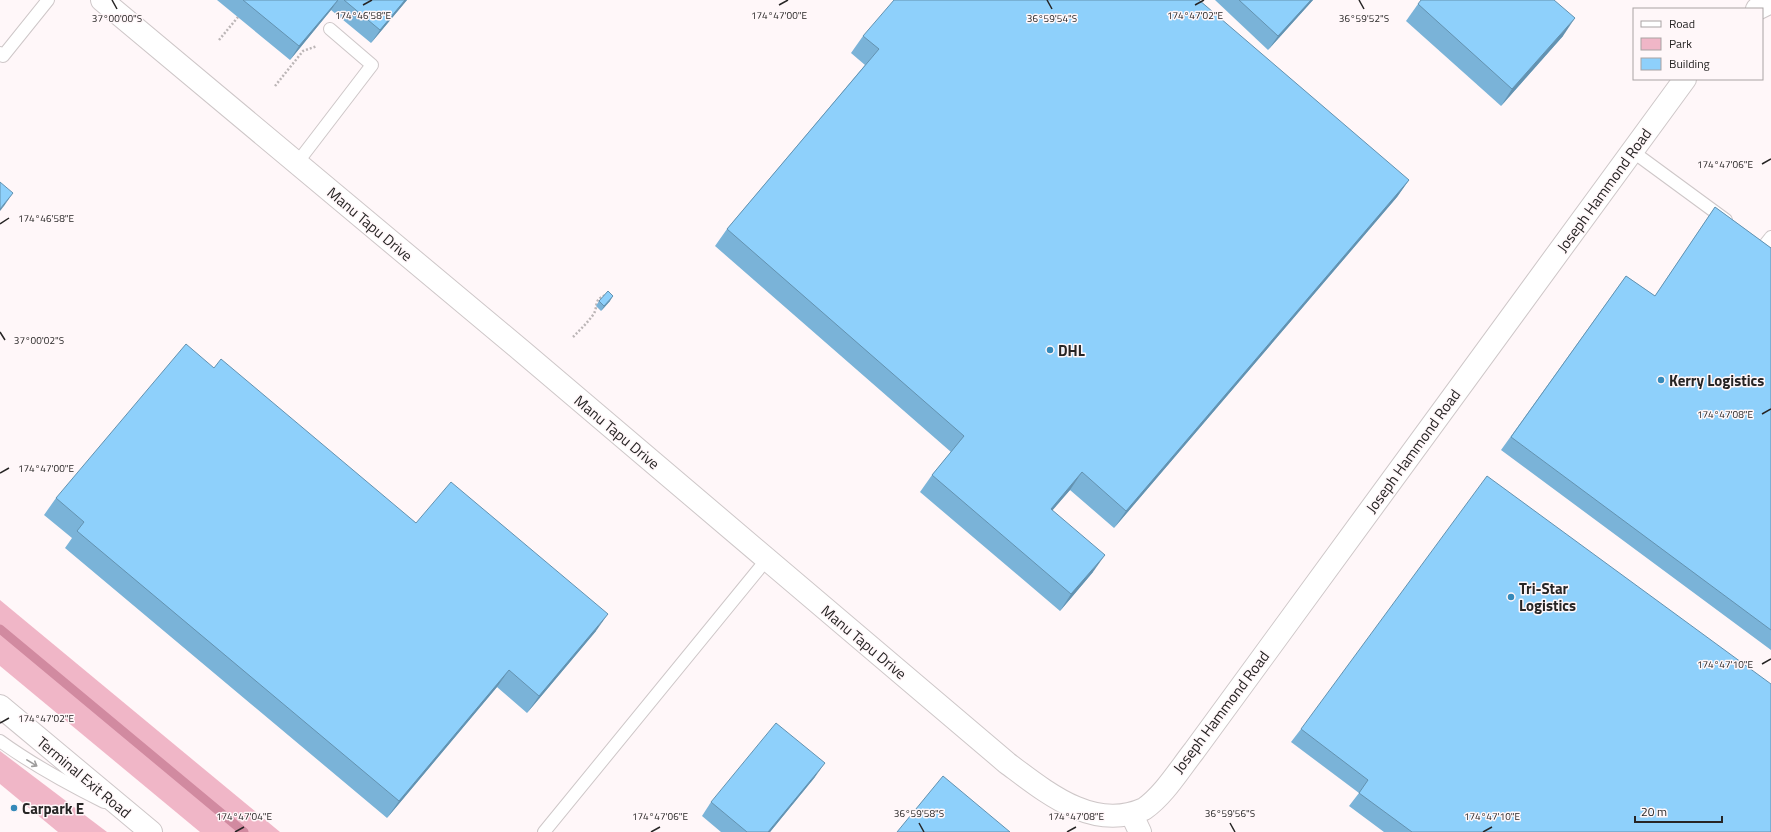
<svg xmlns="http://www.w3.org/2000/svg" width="1771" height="832" font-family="'Titillium Web',sans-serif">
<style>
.green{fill:#f0b6c7}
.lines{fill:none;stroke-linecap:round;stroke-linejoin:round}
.stream{stroke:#d18aa0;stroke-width:9}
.service-casing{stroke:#cec7c8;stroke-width:14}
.minor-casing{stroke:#cec7c8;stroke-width:24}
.tertiary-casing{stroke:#cec7c8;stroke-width:24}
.path{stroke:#bcb6b7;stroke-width:2.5;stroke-dasharray:2 2;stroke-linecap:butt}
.service{stroke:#fff;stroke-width:12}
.minor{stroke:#fff;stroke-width:22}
.tertiary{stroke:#fff;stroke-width:22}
.wall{fill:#7ab3d8}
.shaded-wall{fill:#6392b0}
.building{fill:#8ed0fb;stroke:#6392b0}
.oneway{stroke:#9e9d9d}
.ticks{fill:none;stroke:#272525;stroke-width:1.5}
.poi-dot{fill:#3589b9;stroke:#fff7f9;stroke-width:1.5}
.labels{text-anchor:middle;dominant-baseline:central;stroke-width:3;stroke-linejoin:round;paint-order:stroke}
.street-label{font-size:15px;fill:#272525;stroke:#fff7f9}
.poi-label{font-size:15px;font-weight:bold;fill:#272525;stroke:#fff7f9;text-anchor:start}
.ticks-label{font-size:10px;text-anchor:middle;fill:#272525;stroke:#fff7f9;stroke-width:3;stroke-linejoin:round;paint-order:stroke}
</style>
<rect width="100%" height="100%" fill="#fff7f9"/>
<g class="green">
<polygon points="0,600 280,832 200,832 0,666"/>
<polygon points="0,751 107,832 58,832 0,784"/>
</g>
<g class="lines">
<polyline class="stream" points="0,629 244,832"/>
<g class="service-casing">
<g id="service">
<polyline points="0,53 3,56 48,0"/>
<polyline points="1632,151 1726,220"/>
<polyline points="297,163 372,65 330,29"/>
<polyline points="1763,247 1771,237"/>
<path d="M0 741C33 765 68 784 104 802"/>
<polyline points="544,832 767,559"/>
</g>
</g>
<g class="minor-casing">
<g id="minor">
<path d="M102 0 523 352 1007 763C1046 792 1093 832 1144 809 1164 795 1179 770 1194 751L1685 79"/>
<polyline points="1757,9 1771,2"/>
<polyline points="1132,815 1140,832"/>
</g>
</g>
<g class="tertiary-casing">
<polyline id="tertiary" points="0,706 151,832"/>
</g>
<g class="path">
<polyline points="219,40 238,17"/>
<polyline points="275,86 303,51 317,46"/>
<path d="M573 337C580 330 587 323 593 315 599 307 592 300 606 295"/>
</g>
<use href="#service" class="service"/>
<use href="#minor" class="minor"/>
<use href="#tertiary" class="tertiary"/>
</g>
<g class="wall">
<polygon points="217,0 407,0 371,43 331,10 290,60"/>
<polygon points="1215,0 1313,0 1268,50"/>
<polygon points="1418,4 1563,36 1501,106 1406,21"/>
<polygon points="863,36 1409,180 1397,197 1114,528 1070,490 1052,510 1093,572 1060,611 920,492 932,475 951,452 715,246 727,229 865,65 851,53"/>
<polygon points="1715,207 1771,248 1771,650 1501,450 1626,276 1655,296"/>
<polygon points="599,301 610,301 601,311 596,306"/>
<polygon points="214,368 416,523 596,631 527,713 497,687 387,818 65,548 72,538 44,515 56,498"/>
<polygon points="1301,729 1771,832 1384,832 1349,806 1359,793 1291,742"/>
<polygon points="815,777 770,832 721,832 702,816 711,802"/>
</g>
<g class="shaded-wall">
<polygon points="338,0 331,10 290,60 299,46"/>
<polygon points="405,0 407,0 371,43 380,30"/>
<polygon points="1311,0 1313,0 1268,50 1278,36"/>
<polygon points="1575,18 1563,36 1501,106 1512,89"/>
<polygon points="1409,180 1397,197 1114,528 1126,511"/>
<polygon points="13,193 4,206 0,211 0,209"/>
<polygon points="613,296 610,301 601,311 604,306"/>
<polygon points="1082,472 1070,490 1039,526 1051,509"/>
<polygon points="1105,555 1093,572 1060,611 1071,594"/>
<polygon points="608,614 596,631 527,713 539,696"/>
<polygon points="509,670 497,687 387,818 399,801"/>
<polygon points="825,763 815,777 770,832 768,832"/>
</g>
<g class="building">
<polygon points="243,0 338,0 299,46"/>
<polygon points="344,0 405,0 380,30"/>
<polygon points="894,0 1199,0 1409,180 1126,511 1082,472 1051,509 1105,555 1071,594 932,475 964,436 727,229 879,49 863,36"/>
<polygon points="1239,0 1311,0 1278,36"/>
<polygon points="1421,0 1554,0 1575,18 1512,89 1418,4"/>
<polygon points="0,182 13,193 0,209"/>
<polygon points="1715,207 1771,248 1771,630 1511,437 1626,276 1655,296"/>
<polygon points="608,291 613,296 604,306 599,301"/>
<polygon points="186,344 214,368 221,359 416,523 451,482 608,614 539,696 509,670 399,801 77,531 84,522 56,498"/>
<polygon points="1487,476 1771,684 1771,832 1412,832 1359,793 1368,780 1301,729"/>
<polygon points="776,723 825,763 768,832 747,832 711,802"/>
<polygon points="943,776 1010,832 897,832"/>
</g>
<defs><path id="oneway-shaft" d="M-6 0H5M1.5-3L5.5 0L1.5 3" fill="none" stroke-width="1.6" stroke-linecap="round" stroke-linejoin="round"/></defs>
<use class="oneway" href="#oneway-shaft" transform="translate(32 763) rotate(31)"/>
<path class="ticks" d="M112 0 117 9M1047 0 1052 9M1359 0 1364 9M363 5 372 0M779 5 788 0M1195 5 1204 0M1762 164 1771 159M0 224 9 218M0 332 5 340M1762 414 1771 409M0 473 9 468M1762 664 1771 659M0 723 9 718M919 823 924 832M1230 823 1235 832M235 832 244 827M651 832 660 827M1067 832 1076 827M1483 832 1492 827"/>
<g class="poi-dot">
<circle cx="1050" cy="350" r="4"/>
<circle cx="1661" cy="380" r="4"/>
<circle cx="1511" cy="597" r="4"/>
<circle cx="14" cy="808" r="4"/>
</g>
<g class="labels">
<g class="street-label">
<text transform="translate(1604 190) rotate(-54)">Joseph Hammond Road</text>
<text transform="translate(370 224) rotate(40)">Manu Tapu Drive</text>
<text transform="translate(617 432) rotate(40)">Manu Tapu Drive</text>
<text transform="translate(1413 451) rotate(-54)">Joseph Hammond Road</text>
<text transform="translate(864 642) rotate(40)">Manu Tapu Drive</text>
<text transform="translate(1221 712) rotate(-53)">Joseph Hammond Road</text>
<text transform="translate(84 777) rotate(40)">Terminal Exit Road</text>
</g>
<g class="poi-label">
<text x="1058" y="350">DHL</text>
<text x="1669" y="380">Kerry Logistics</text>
<text x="1519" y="588">Tri-Star<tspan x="1519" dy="17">Logistics</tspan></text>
<text x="22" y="808">Carpark E</text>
</g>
</g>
<g class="ticks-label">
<text x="1195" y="19">174°47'02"E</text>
<text x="363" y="19">174°46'58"E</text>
<text x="779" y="19">174°47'00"E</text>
<text x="117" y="22">37°00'00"S</text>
<text x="1052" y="22">36°59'54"S</text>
<text x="1364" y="22">36°59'52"S</text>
<text x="1725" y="168">174°47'06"E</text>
<text x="46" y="222">174°46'58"E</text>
<text x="39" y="344">37°00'02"S</text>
<text x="1725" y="418">174°47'08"E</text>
<text x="46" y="472">174°47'00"E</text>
<text x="1725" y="668">174°47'10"E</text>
<text x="46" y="722">174°47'02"E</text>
<text x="919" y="817">36°59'58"S</text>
<text x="1230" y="817">36°59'56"S</text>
<text x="244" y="820">174°47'04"E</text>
<text x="660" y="820">174°47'06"E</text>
<text x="1076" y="820">174°47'08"E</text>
<text x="1492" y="820">174°47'10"E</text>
</g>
<rect x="1633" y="8" width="130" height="72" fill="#fff7f9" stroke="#a9a3a4"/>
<rect x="1641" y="21" width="20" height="6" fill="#ffffff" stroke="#a9a3a4"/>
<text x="1669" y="28" font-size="12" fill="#272525">Road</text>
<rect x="1641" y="38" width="20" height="12" fill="#f0b6c7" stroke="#a9a3a4"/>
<text x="1669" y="48" font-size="12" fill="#272525">Park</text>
<rect x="1641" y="58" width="20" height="12" fill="#8ed0fb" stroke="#a9a3a4"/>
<text x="1669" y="68" font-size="12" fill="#272525">Building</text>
<path d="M1635 816v6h87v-6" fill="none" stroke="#272525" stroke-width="2"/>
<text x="1641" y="816" font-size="12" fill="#272525" stroke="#fff7f9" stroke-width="3" paint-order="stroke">20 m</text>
</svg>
